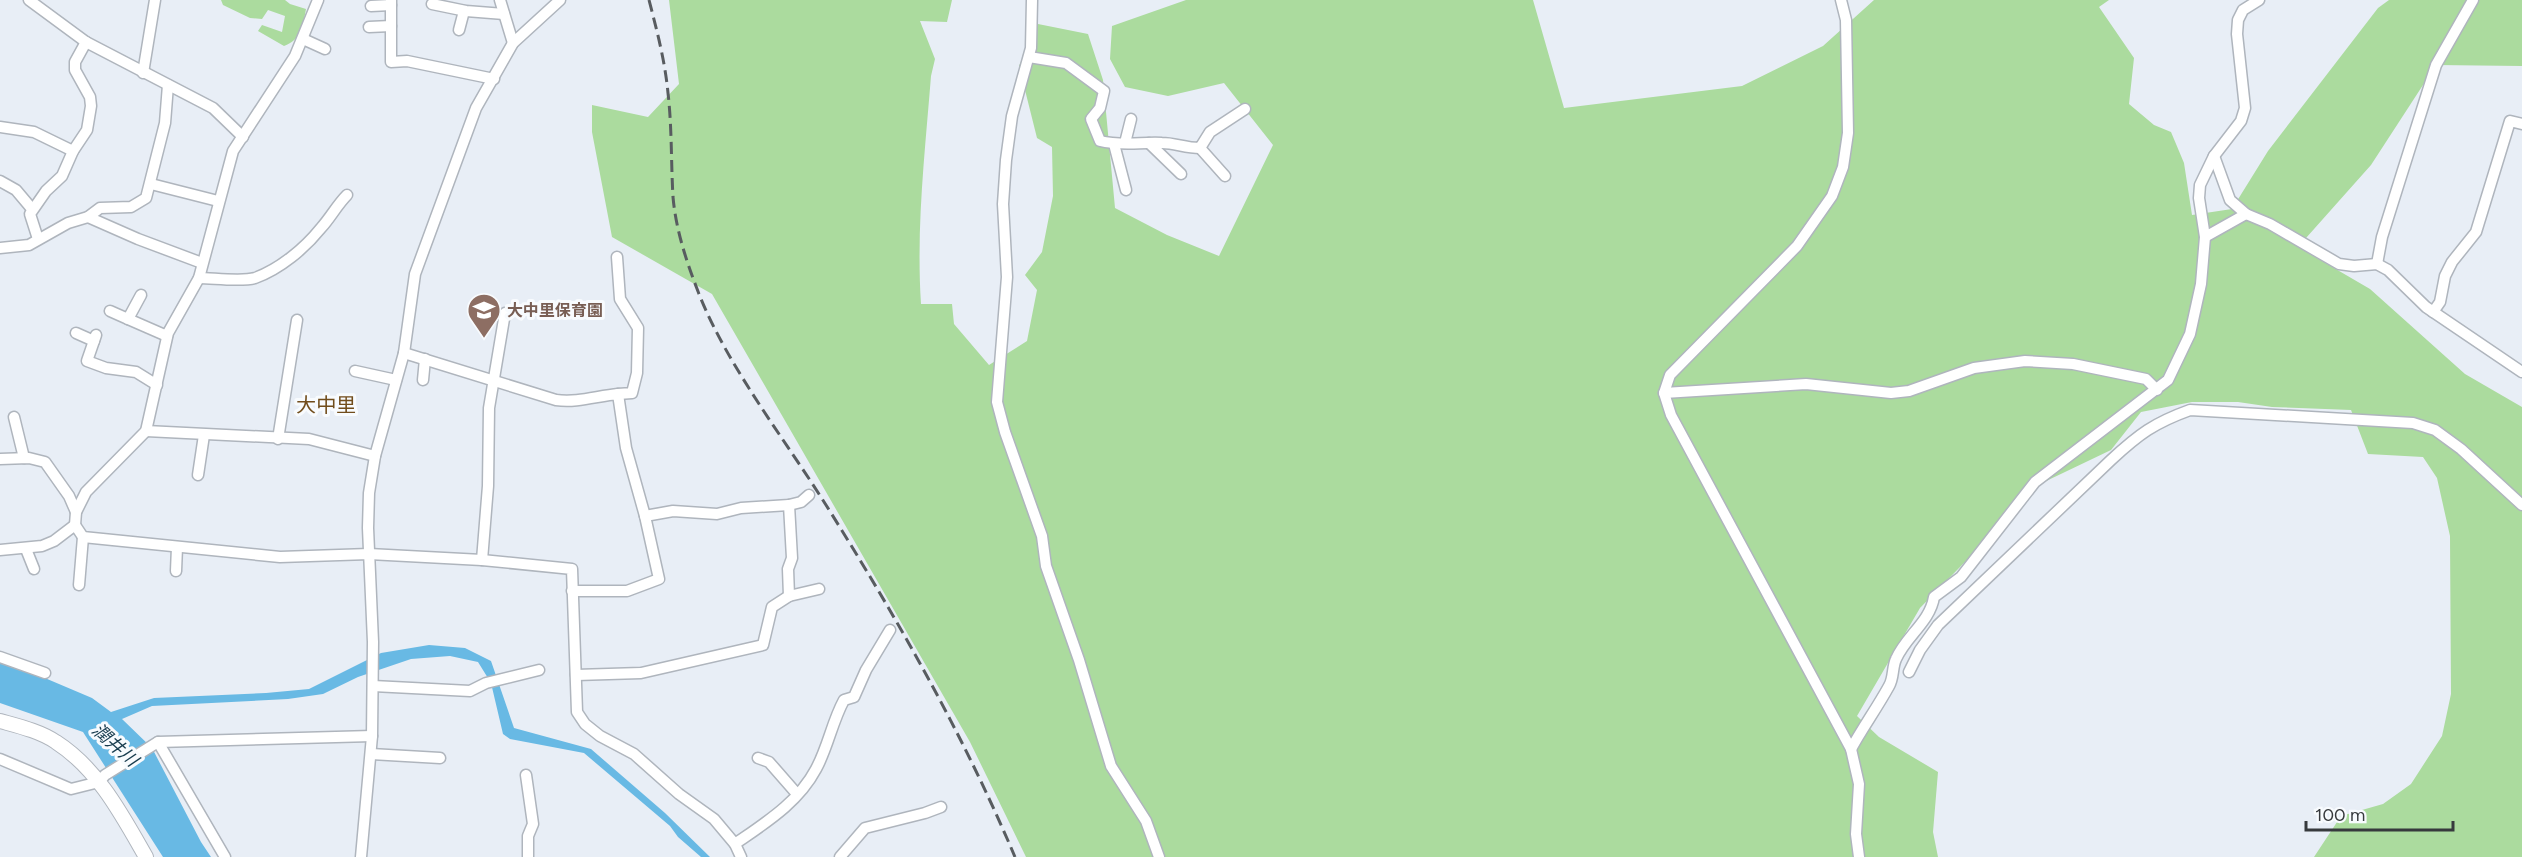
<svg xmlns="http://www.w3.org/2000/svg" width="2522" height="857" font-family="Figtree,'Noto Sans JP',sans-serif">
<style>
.green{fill:#abdb9e}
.water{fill:#68b9e4}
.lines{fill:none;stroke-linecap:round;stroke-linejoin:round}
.minor-casing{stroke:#afb5bd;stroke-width:13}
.tertiary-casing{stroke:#afb5bd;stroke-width:16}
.minor{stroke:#fff;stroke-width:10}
.tertiary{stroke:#fff;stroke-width:14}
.rail{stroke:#585c60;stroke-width:3;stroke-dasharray:12 6;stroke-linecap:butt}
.labels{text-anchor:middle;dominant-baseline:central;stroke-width:6;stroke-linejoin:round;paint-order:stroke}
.education-label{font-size:16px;font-weight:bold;fill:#785e54;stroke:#f8fbfe;text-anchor:start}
.water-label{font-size:18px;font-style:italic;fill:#183c4e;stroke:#f8fbfe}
.quarter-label{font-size:20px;fill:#714d1c;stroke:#f8fbfe}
</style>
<rect width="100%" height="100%" fill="#e8eef6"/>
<g class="green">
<path d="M221 0H285L290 4 306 9C303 25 301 40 284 46L258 31 262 25 282 32 285 16 268 10 262 19 250 18 223 5Z"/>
<path d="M669 0H952L947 22 920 21 935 59 931 76C925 152 916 228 921 304H952L954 324 989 365 1027 341 1037 290 1025 275 1042 252 1053 196 1052 147 1037 138 1019 66 1038 24 1088 34 1103 80 1115 208 1167 235 1219 256 1273 145 1224 83 1168 96 1125 87 1110 59 1112 26 1186 0H1533L1564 108 1742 86 1823 46 1874 0H2109L2099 7 2134 58 2129 104 2154 125 2171 132 2184 163 2192 215 2232 209 2268 151 2378 8 2389 0H2522V66L2436 65 2371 165 2298 247 2370 289 2465 374 2522 407V857H2314L2341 816 2383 804 2411 784 2442 736 2451 694 2450 536 2437 478 2423 457 2368 454 2351 410 2272 407 2238 402H2192L2141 412 2111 450 2042 483 1920 608 1857 716 1879 737 1938 772 1933 832 1938 857H1026L970 742 712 294 612 237 592 132V105L648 117 679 84Z"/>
</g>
<polygon class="water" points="429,645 465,648 491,661 514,728 591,749 665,813 710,857 701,857 678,837 670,826 584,753 510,739 503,734 491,683 478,662 450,656 411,659 358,677 323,694 288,699 152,706 122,719 152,748 201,842 211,857 163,857 83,732 0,703 0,659 92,698 111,712 154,698 266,693 309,689 381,653"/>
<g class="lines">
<g class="minor-casing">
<g id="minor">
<polyline points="29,0 86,42 213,108 243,137"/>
<polyline points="391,0 391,62 407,61 494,79"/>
<polyline points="500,0 513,43"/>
<polyline points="1032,0 1031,48 1012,116 1006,160 1003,204 1007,277 997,402 1005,432 1042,536 1046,566 1079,660 1111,766 1146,821 1159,857"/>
<polyline points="1841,0 1846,20 1848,133 1843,167 1832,196 1797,246 1670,375 1664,393 1671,415 1851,749 1859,784 1856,834 1859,857"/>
<polyline points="432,4 466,11 504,14"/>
<polyline points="371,6 391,5"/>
<polyline points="369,27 391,26"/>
<polyline points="459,30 464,11"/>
<polyline points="303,39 325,49"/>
<path d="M1029 57 1066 63 1104 91 1100 108 1091 119 1100 141C1121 146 1141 142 1162 143 1175 143 1185 148 1200 148L1210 132 1245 109"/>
<polyline points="143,73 155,0"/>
<polyline points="0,127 34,132 73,151"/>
<polyline points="1125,143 1131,119"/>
<polyline points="1149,143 1181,174"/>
<polyline points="1114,144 1126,190"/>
<polyline points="1200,148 1225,176"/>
<polyline points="2214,156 2230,200 2246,214 2270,224 2339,264 2354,266 2377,264 2388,270 2426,307 2522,372"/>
<polyline points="0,181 16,190 32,209"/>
<polyline points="151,184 218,201"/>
<polyline points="88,217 138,239 202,263"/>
<polyline points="2205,237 2246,214"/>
<polyline points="38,239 30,214 46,191 62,176 73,151 87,130 91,106 90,97 75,70 75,62 86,42"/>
<polyline points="0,248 29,245 68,223 88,217 100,208 131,207 146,198 165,123 168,85"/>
<polyline points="617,257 620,299 638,328 637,373 632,393 618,394"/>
<polyline points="2377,264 2382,237 2436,65 2473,0"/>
<path d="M199 278C213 278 242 282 255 278 280 269 305 248 321 228 331 217 337 205 347 195"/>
<polyline points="141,295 128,319 167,336"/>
<polyline points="110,311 128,319"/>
<polyline points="2433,312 2440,302 2445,276 2452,262 2476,232 2510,121 2522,124"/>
<polyline points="76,333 94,341"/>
<polyline points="96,335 87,361 106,368 136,372 157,385"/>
<path d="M404 353 556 400C577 403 597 396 618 394L626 448 645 516 659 579 627 591H572"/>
<polyline points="355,371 396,380"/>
<polyline points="423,380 425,359"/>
<polyline points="1664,393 1806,384 1891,393 1909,391 1974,368 2025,361 2073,364 2146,379 2157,390"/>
<polyline points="14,417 24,458"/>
<polyline points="146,431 309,439 375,456"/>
<polyline points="278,439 297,320"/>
<polyline points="0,459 29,458 45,462 69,496 76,512"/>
<polyline points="198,475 204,435"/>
<polyline points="645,516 673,511 717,514 741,508 789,505 801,502 809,495"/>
<polyline points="75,525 76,512 86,492 146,431 168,333 199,278 233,151 295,56 318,0"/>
<polyline points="26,549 34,569"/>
<polyline points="0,550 42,546 54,541 75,525 83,537 280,557 369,554 482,560 572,569 577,712 585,724 600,736 634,754 679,794 714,819 735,844 741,857"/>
<polyline points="482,560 488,486 489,408 505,313"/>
<polyline points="176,571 177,547"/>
<polyline points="79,585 83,537"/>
<polyline points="789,596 788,569 792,558 789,505"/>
<polyline points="0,657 45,673"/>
<path d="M1909 672 1920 650 1938 625 2111 460C2139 434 2154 423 2190 410L2413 423 2435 430 2461 449 2522 505"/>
<polyline points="576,675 641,673 763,645 772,607 789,596 819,589"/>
<polyline points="373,686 470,691 486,683 539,670"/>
<polyline points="158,742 225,857"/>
<path d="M1851 749C1863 727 1877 708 1889 686 1894 678 1892 667 1896 659 1906 636 1930 622 1934 597L1961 577 2035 482 2168 380 2190 334 2201 284 2205 237 2199 198 2200 185 2214 156 2241 121 2245 108 2237 34 2238 20 2243 10 2259 0"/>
<polyline points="371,754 440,758"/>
<polyline points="758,758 769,762 797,794"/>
<polyline points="0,759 71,789 99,782 105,775 158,742 372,736"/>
<polyline points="526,775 533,824 528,836 528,857"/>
<path d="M735 844C765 823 798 803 816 769 828 747 832 722 844 700L854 697 866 670 890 630"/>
<polyline points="361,857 372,736 373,642 368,528 369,493 375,456 404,353 415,274 476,108 513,43 560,0"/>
<polyline points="840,857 865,828 925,813 941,807"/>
</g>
</g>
<g class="tertiary-casing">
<path id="tertiary" d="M0 721C18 726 40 731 56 742 98 769 122 815 146 857"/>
</g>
<use href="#minor" class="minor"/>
<use href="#tertiary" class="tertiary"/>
<path class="rail" d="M649 0C657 31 665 61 668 93 672 128 671 163 673 197 676 231 687 263 699 294 728 367 784 438 826 505 897 618 963 734 1015 857"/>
</g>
<defs>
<g id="school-pin" transform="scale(1.725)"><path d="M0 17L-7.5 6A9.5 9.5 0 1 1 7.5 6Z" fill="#8d6e63" stroke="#f8fbfe"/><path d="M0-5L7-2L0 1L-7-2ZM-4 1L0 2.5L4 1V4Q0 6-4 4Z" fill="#fff"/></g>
</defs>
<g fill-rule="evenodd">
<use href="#school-pin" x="484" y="310"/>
</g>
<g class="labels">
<g class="education-label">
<text x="507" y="310">大中里保育園</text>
</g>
<g class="water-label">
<text transform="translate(115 745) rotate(42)">潤井川</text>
</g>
<g class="quarter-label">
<text x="326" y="405">大中里</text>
</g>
</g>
<path d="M2306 821v9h147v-9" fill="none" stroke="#373a3d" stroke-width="3"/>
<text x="2315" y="821" font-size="18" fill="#373a3d" stroke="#f8fbfe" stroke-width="4.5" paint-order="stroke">100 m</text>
</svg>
